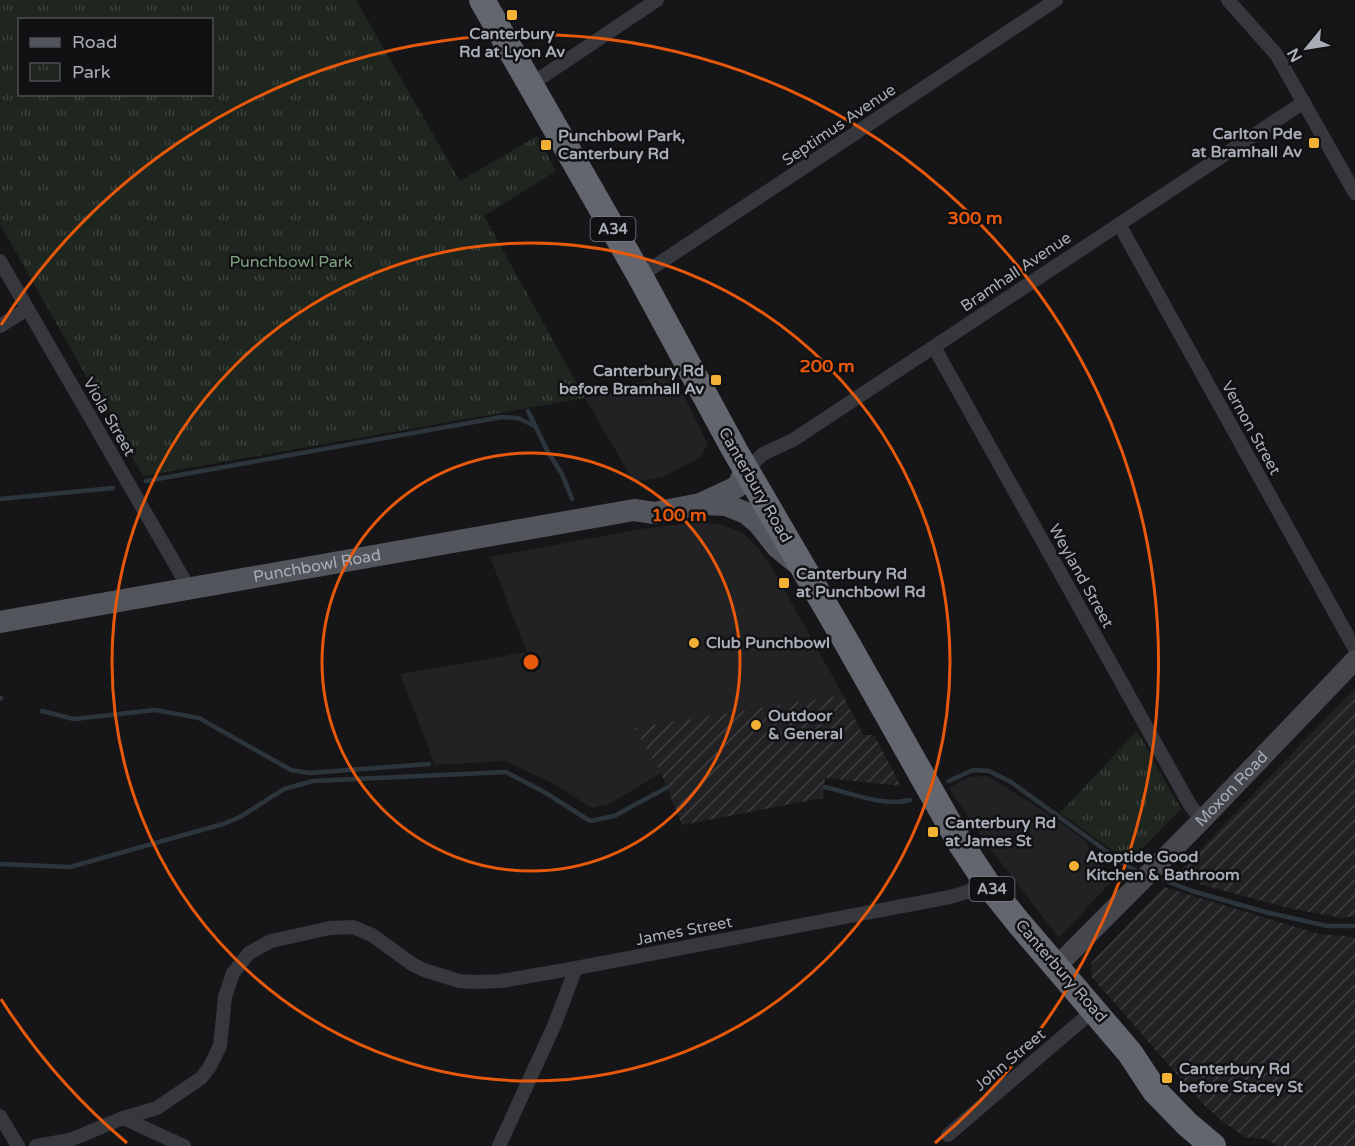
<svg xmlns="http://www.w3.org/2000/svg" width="1355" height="1146" font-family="'Varela Round',sans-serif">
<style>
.built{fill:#222225}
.industrial{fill:url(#industrial-furrows)}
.park{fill:url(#park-tufts);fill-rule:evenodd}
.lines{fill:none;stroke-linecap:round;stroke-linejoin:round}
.stream{stroke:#2c353c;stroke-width:4.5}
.street{stroke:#37383d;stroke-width:14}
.secondary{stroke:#45474d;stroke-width:20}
.primary{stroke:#53555c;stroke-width:22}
.highway{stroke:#63666e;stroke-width:26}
.ring{fill:none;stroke:#e8590c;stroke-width:3}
.poi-dot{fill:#f2b134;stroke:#111113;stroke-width:2}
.labels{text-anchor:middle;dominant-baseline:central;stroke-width:5;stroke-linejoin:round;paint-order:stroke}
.shield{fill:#111113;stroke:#7b7e86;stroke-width:1.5}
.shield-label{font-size:15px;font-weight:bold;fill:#a8adb8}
.poi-label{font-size:16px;font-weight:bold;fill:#a8adb8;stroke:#111113;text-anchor:start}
.street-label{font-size:16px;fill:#a8adb8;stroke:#111113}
.park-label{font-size:16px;fill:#7fa381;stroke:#111113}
.centre{fill:#e8590c;stroke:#111113;stroke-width:3}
.ring-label{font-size:18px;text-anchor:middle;font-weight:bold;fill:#e8590c;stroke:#111113;stroke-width:5;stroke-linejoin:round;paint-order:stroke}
</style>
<defs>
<pattern id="industrial-furrows" width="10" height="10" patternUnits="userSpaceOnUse" patternTransform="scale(1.5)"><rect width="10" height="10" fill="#222225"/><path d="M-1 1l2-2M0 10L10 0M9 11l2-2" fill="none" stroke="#3f3f43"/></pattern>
<pattern id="park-tufts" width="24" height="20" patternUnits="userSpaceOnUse" patternTransform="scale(1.5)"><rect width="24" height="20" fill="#1e261f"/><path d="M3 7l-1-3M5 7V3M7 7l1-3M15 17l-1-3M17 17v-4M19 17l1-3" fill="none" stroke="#3c433d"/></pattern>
</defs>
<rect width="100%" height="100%" fill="#161618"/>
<g class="built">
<polygon points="673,373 708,445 699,458 663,477 634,482 585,398"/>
<polygon points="698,522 722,525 742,532 759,549 771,566 843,695 634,728 661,773 609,804 592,808 554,784 506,761 435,765 400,674 527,652 490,557 640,529"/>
<polygon points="987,776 1033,804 1084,839 1110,883 1059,938 985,842 949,788 969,777"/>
</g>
<g class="industrial">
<polygon points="1355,688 1355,916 1341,918 1288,908 1174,877"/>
<polygon points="843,695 863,735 874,735 901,786 825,778 823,798 682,825 661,773 634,728"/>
<polygon points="1164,887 1319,934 1355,937 1355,1146 1278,1146 1266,1139 1245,1137 1223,1122 1203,1104 1091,976 1092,962"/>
</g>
<g class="park">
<path d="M0 0H356L460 181 537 136 556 171 484 216 585 398 143 476 0 224ZM20 20H212V94H20Z"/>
<polygon points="1137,731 1181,809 1129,862 1060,813"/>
</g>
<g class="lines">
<g class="stream">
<polyline points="528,411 548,452 562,474 572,499"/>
<polyline points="146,481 502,417 518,418 535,426"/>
<polyline points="0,499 113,488"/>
<polyline points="0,699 1,698"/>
<polyline points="42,711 74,719 155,710 199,718 291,770 309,773 429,764"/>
<polyline points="949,781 973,770 989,771 1011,782 1127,866 1135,870"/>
<path d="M825 787C851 793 884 807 910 800"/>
<polyline points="0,864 70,867 223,824 240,817 284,789 313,781 506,772 546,793 590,821 614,816 666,788"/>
<polyline points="1164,880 1192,891 1265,912 1327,926 1355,926"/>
</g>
<g class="street">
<polyline points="1228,0 1276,54 1355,193"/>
<polyline points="530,85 657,0"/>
<polyline points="1119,224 1355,649"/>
<polyline points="0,261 190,590"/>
<polyline points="640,276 1056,0"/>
<polyline points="0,326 27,309"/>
<polyline points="934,347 1190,805 1202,820"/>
<polyline points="746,470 763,454 793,440 1304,102"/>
<polyline points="0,1116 18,1146"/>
<polyline points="123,1118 184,1146"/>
<polyline points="948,1135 1094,1010"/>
<polyline points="36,1146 70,1140 123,1118 157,1108 201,1078 209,1068 220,1046 225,997 233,973 249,953 271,941 330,928 353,927 372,935 412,964 424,970 459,981 474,982 501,981 576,968"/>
<polyline points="499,1146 554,1026 576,968 950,897 967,892 986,882"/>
</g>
<path class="secondary" id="s1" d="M1056 967 1202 820 1355 660"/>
<g class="primary">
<polyline points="703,504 726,505 746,513 758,523 777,547 799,565"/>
<path id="s2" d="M0 622 634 510 654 513 700 504 737 487 746 470"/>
</g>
<polyline class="highway" points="482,0 640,276 734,449 847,643 959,841 986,882 1018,922 1130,1053 1155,1091 1187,1124 1213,1146"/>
</g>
<g class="ring">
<circle cx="531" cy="662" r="209"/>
<circle cx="531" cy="662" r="419"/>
<path d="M127 1143A628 628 0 0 1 1 999M1 325A628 628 0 1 1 935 1143"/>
</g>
<g class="poi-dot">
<rect x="506" y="9" width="12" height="12" rx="3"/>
<rect x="1308" y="137" width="12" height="12" rx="3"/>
<rect x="540" y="139" width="12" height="12" rx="3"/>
<rect x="710" y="374" width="12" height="12" rx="3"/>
<rect x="778" y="577" width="12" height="12" rx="3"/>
<circle cx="694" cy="643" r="6"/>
<circle cx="756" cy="725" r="6"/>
<rect x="927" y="826" width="12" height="12" rx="3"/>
<circle cx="1074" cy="866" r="6"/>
<rect x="1161" y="1072" width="12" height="12" rx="3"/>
</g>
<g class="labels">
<g class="shield">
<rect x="590.5" y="217" width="45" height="24" rx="4.5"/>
<rect x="969.5" y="877" width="45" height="24" rx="4.5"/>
</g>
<g class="shield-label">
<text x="613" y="229">A34</text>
<text x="992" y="889">A34</text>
</g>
<g class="poi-label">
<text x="512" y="34" text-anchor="middle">Canterbury<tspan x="512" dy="18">Rd at Lyon Av</tspan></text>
<text x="1302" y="134" text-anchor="end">Carlton Pde<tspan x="1302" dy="18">at Bramhall Av</tspan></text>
<text x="558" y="136">Punchbowl Park,<tspan x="558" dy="18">Canterbury Rd</tspan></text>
<text x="704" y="371" text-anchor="end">Canterbury Rd<tspan x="704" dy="18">before Bramhall Av</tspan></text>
<text x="796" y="574">Canterbury Rd<tspan x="796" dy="18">at Punchbowl Rd</tspan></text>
<text x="706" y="643">Club Punchbowl</text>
<text x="768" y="716">Outdoor<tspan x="768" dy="18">&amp; General</tspan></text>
<text x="945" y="823">Canterbury Rd<tspan x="945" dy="18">at James St</tspan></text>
<text x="1086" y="857">Atoptide Good<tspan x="1086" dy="18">Kitchen &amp; Bathroom</tspan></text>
<text x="1179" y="1069">Canterbury Rd<tspan x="1179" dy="18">before Stacey St</tspan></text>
</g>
<g class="street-label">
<text transform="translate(839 125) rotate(-34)">Septimus Avenue</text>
<text transform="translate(1016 272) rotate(-34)">Bramhall Avenue</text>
<text transform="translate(109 417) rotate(60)">Viola Street</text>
<text transform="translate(1251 428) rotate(61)">Vernon Street</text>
<text transform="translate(755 485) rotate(60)">Canterbury Road</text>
<text stroke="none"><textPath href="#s2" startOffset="322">Punchbowl Road</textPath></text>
<text transform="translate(1081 576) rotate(61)">Weyland Street</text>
<text stroke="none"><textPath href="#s1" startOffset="250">Moxon Road</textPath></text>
<text transform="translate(684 931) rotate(-11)">James Street</text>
<text transform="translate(1061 971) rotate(49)">Canterbury Road</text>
<text transform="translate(1010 1060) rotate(-40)">John Street</text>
</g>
<g class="park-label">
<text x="291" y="262">Punchbowl Park</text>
</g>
</g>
<circle cx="531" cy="662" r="9" class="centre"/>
<g class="ring-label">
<text x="975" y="224">300 m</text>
<text x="827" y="372">200 m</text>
<text x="679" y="521">100 m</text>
</g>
<rect x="18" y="18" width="195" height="78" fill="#111113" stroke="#4d4f55" stroke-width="1.5"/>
<rect x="30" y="38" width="30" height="9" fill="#53555c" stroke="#4d4f55" stroke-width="1.5"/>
<text x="72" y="48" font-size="18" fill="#a8adb8">Road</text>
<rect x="30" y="63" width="30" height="18" fill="url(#park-tufts)" stroke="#4d4f55" stroke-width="1.5"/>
<text x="72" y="78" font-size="18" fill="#a8adb8">Park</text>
<g transform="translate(1307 48) rotate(240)" stroke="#111113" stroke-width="4.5" paint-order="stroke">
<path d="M0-4.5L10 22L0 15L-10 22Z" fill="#a8adb8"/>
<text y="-9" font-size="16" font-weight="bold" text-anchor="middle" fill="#a8adb8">N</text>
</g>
</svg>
